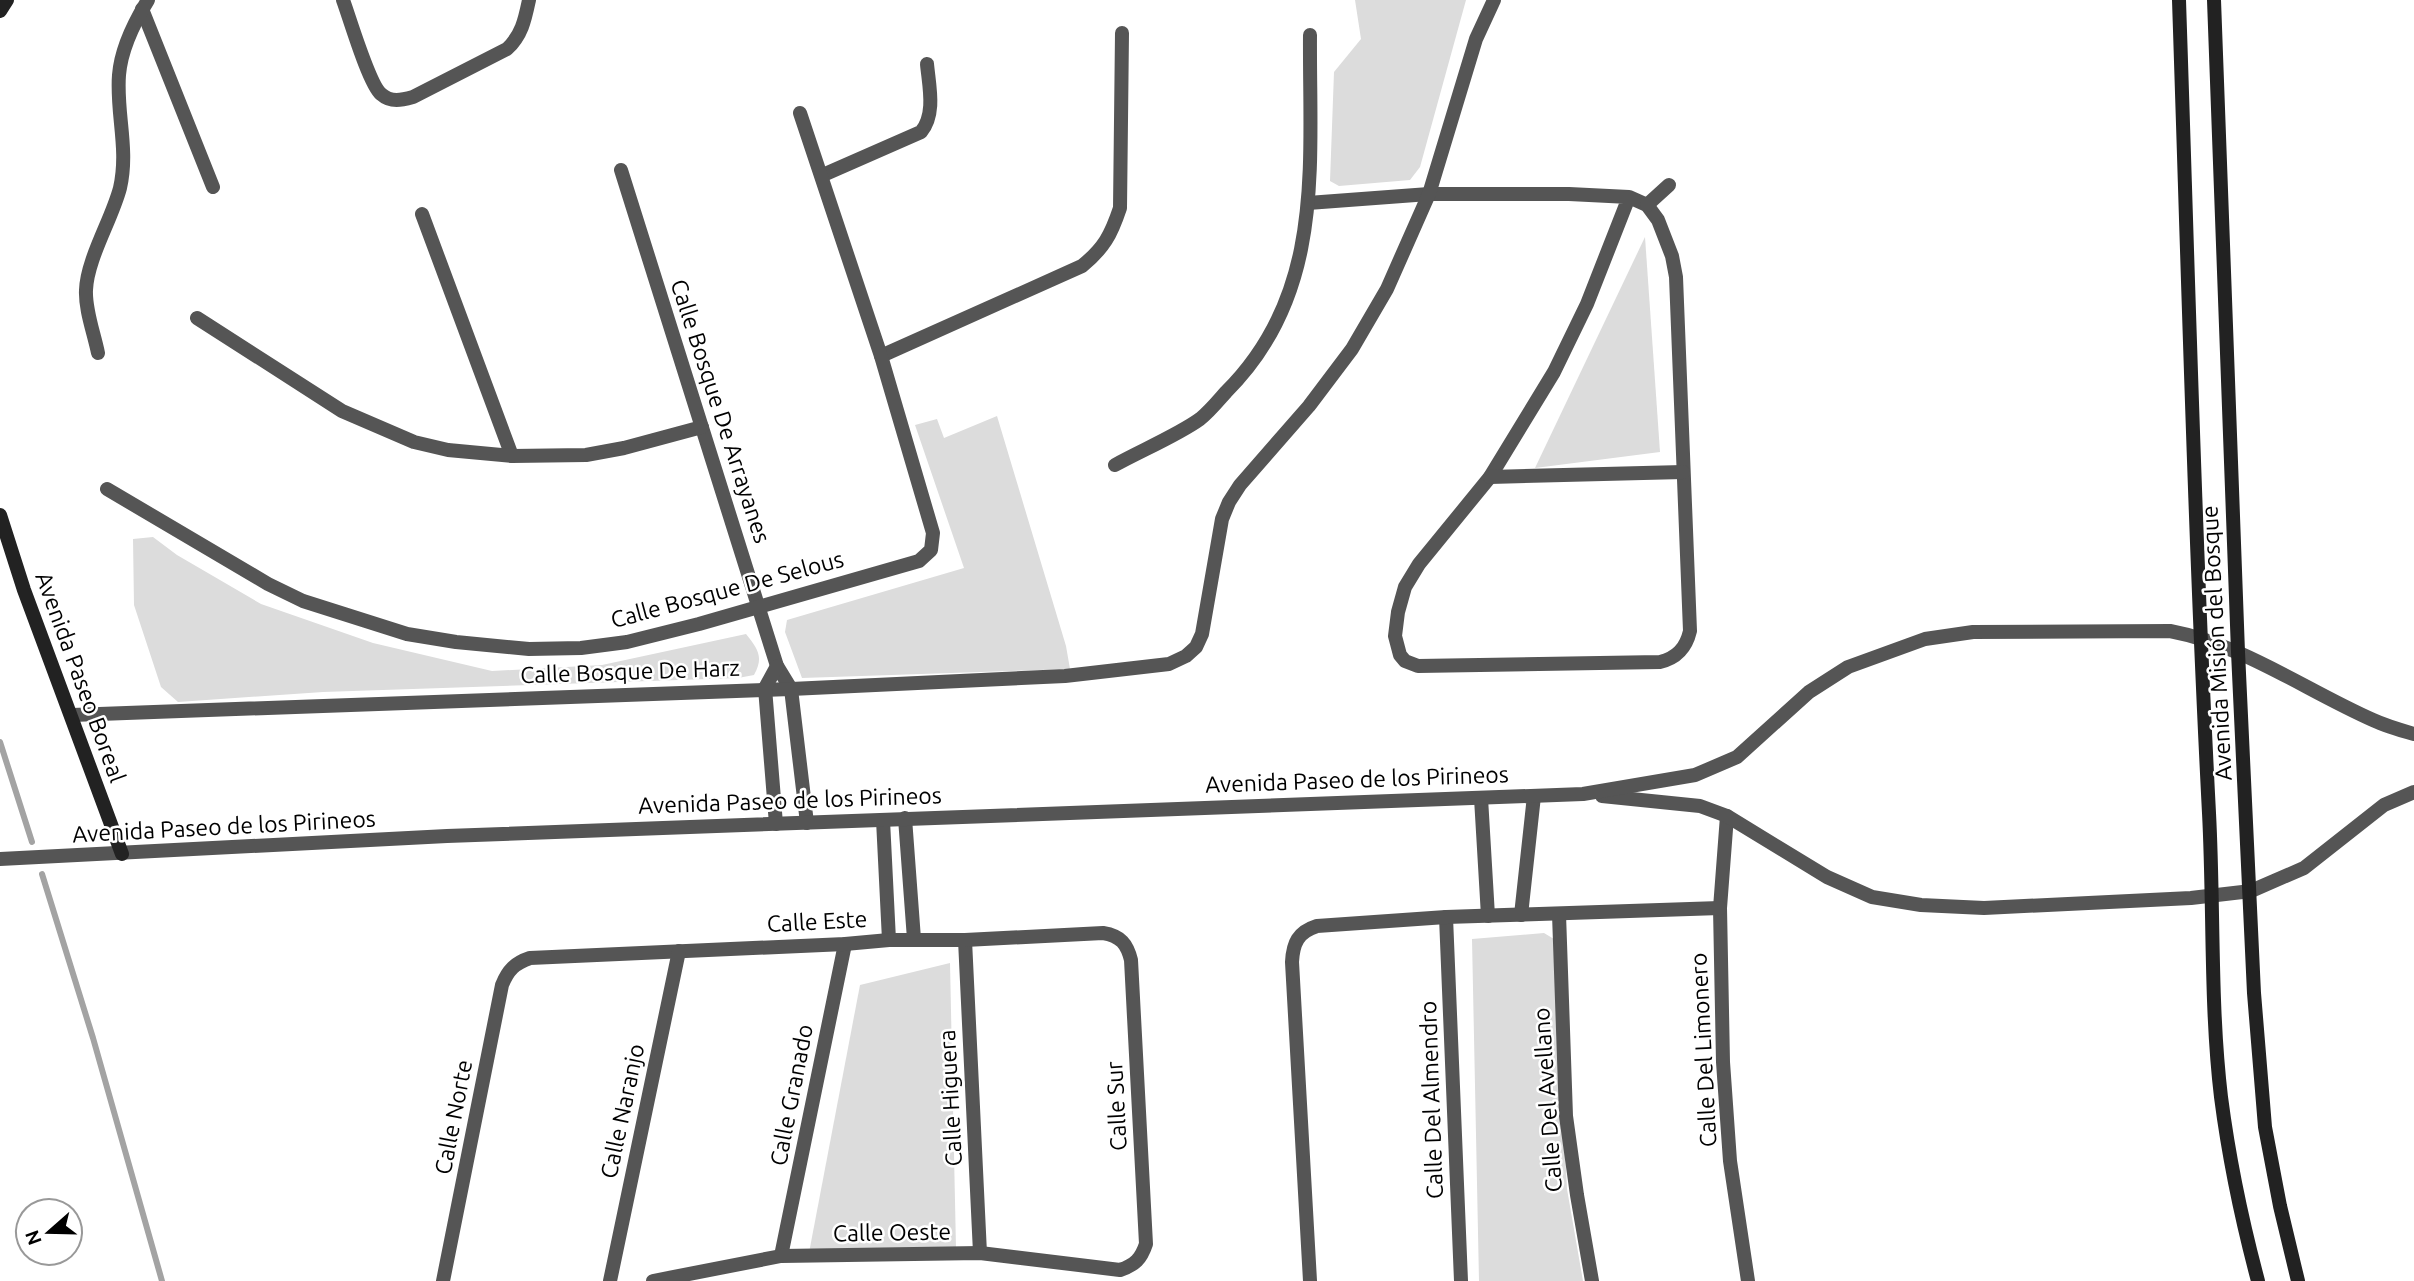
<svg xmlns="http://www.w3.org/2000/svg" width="2414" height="1281" font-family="Ubuntu,sans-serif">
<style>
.green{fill:#dcdcdc}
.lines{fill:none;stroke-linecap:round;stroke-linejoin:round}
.stream{stroke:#a3a3a3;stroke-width:6}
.minor{stroke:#555;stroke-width:14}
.tertiary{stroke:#555;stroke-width:14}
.secondary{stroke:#222;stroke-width:14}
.labels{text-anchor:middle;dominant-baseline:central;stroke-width:5;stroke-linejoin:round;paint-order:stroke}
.street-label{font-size:23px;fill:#000;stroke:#fff}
</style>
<rect width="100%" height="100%" fill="#fff"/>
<g class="green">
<polygon points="1355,0 1466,0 1420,167 1410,180 1339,186 1330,181 1334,72 1361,39"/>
<polygon points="1645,237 1660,452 1535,468"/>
<polygon points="997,416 1066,646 1070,669 802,678 785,632 787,620 964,568 915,425 937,419 944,438"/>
<path d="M153 537 177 555 261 604 373 643 492 671 602 665 746 634C758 649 764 657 754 675L738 678 323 692 178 702 161 687 134 605 133 539Z"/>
<polygon points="1544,933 1554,939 1567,1189 1583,1281 1479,1281 1472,939"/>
<polygon points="950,963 956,1249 808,1258 860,985"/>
</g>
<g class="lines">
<g class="stream">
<polyline points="0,742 32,842"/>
<polyline points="42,874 93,1038 162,1281"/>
</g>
<g class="minor">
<path d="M343 0C350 19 369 84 381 94 391 103 402 100 413 97L507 49C522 35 525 19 529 0"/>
<polyline points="142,9 213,187"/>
<polyline points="621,170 777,666 791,689 807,823"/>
<path d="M823 175 921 132C936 114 929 86 927 64"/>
<path d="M1308 203 1429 194H1569L1629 197 1647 205 1658 220 1672 256 1676 277 1690 631C1686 648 1677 658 1660 662L1418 666 1405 661 1400 655 1395 636 1398 612 1405 587 1419 564 1490 477 1554 372 1587 304 1629 197"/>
<polyline points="1647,205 1669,185"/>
<polyline points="422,214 512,456"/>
<polyline points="197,318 342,411 414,442 448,450 512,456 586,455 624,448 702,427"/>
<path d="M98 353C94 333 85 310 86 290 87 259 112 219 120 188 129 149 116 113 119 75 121 50 135 21 148 0"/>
<path d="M881 356 1082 266C1104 248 1111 235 1120 208L1122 33"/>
<path d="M1115 465C1140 451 1178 435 1200 419 1209 412 1218 401 1226 392 1326 293 1309 164 1310 35"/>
<polyline points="1490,477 1683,472"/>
<polyline points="107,489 268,584 303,601 407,634 456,642 529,649 581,648 627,642 699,624 919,561 931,550 933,533 881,356 800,113"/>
<polyline points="72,715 791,689 1065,676 1169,664 1186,656 1196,647 1202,634 1222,519 1229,502 1240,485 1309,406 1352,349 1387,289 1429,194 1476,39 1494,0"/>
<polyline points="1481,798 1488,916"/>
<polyline points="1727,816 1720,908 1723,1062 1730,1161 1748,1281"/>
<polyline points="905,818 914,939"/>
<polyline points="883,820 889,940"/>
<polyline points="776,824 765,688 777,666"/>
<polyline points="1559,914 1566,1116 1577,1195 1592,1281"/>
<polyline points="1521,915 1534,796"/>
<polyline points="1446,917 1461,1281"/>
<polyline points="965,940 980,1253"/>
<polyline points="781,1256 845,944"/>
<path d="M443 1281 502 985C508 970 515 963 530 958L845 944 889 940H965L1103 933C1121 936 1127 944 1131 960L1146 1244C1141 1259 1135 1265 1120 1270L980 1253 781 1256 653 1281"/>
<polyline points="610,1281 679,951"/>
<path d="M1310 1281 1292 962C1293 943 1298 932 1317 926L1446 917 1720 908"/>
</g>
<g class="tertiary">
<polyline points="1602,796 1700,806 1727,816 1827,877 1872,897 1921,905 1984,908 2191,898 2251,891 2304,868 2384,805 2414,792"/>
<path d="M0 859 447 836 1583 794 1695 775 1737 757 1809 692 1848 667 1925 639 1973 632 2170 631C2244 645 2305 690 2373 720 2386 726 2400 730 2414 734"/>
</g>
<g class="secondary">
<path d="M2179 0C2188 271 2195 543 2209 813 2214 908 2210 1004 2221 1097 2229 1159 2242 1221 2258 1281"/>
<polyline points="2214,0 2238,652 2254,993 2265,1127 2280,1206 2298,1281"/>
<polyline points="0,11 7,0"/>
<polyline points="0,515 24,590 122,854"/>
</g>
</g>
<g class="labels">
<g class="street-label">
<text transform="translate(721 411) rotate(72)">Calle Bosque De Arrayanes</text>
<text transform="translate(727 589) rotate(-15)">Calle Bosque De Selous</text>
<text transform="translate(2216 643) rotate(-93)">Avenida Misión del Bosque</text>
<text transform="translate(630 671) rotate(-2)">Calle Bosque De Harz</text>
<text transform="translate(81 677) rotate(70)">Avenida Paseo Boreal</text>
<text transform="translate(1357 779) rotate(-2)">Avenida Paseo de los Pirineos</text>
<text transform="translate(790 800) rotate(-2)">Avenida Paseo de los Pirineos</text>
<text transform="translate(224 826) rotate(-3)">Avenida Paseo de los Pirineos</text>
<text transform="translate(817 921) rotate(-3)">Calle Este</text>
<text transform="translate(1703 1050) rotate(-93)">Calle Del Limonero</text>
<text transform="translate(791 1095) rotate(-79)">Calle Granado</text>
<text transform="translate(950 1098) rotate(-93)">Calle Higuera</text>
<text transform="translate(1431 1100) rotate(-92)">Calle Del Almendro</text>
<text transform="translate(1547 1100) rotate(-94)">Calle Del Avellano</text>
<text transform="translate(1116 1106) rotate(-93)">Calle Sur</text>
<text transform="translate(622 1111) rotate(-78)">Calle Naranjo</text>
<text transform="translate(453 1117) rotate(-79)">Calle Norte</text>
<text transform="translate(892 1232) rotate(-1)">Calle Oeste</text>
</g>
</g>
<g transform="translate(49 1232) rotate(250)"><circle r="33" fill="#ffffff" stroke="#999999" stroke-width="2"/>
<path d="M0-5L12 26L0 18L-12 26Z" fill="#000000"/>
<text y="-10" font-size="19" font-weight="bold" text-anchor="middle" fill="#000000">N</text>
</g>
</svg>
